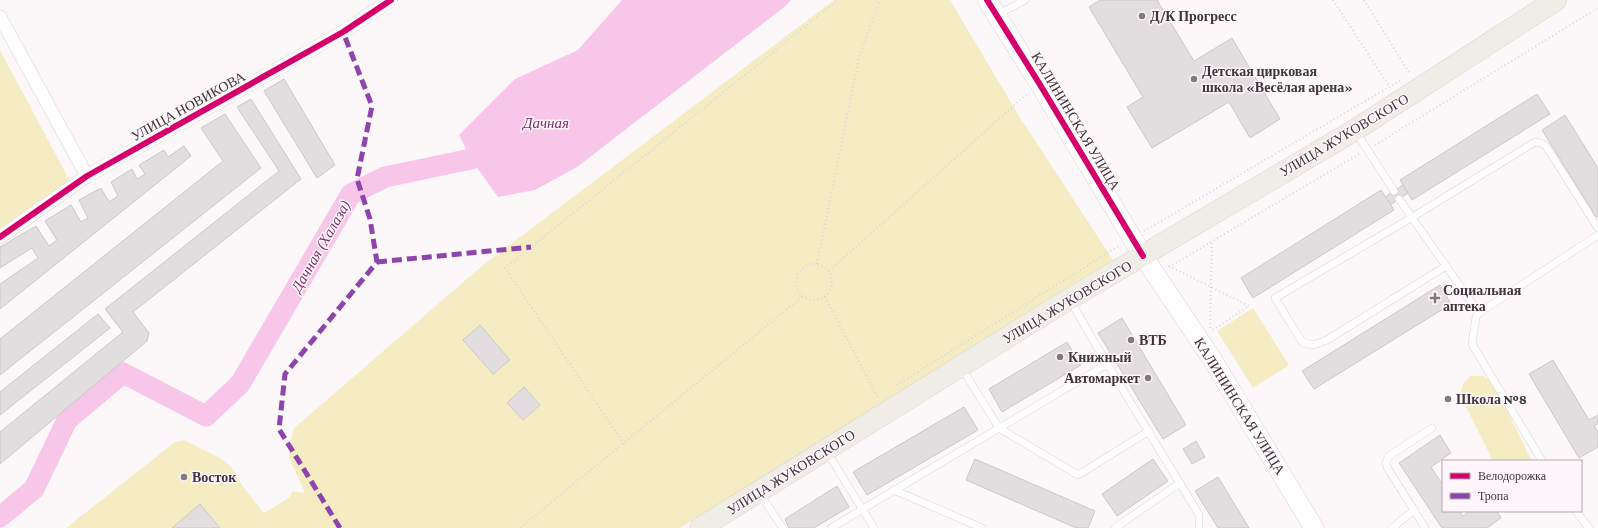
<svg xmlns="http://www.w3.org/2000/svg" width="1598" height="528" font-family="'Crimson Pro',serif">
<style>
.green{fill:#f6ecc4}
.water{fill:#f8c6e8}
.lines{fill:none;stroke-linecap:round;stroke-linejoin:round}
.river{stroke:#f8c6e8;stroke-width:21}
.building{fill:#e2dee0;stroke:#ccc8ca}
.lane-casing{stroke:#d8d3d6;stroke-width:8}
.street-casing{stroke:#d8d3d6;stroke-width:14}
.secondary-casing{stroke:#d8d3d6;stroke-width:20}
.primary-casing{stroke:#d7d4d6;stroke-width:22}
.path{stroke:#d8d6d8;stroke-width:2;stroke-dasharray:1 3;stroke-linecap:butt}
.lane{stroke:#fffefe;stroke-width:7}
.street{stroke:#fffefe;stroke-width:13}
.secondary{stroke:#fffefe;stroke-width:19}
.primary{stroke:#efede5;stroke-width:21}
.quiet{stroke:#8e44ad;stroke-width:5;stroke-dasharray:10 5;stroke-linecap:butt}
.cycleway-casing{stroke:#fef6fb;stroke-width:8}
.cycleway{stroke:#d6006c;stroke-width:6}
.poi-dot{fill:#807a7e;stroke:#fef6fb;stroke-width:1.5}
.labels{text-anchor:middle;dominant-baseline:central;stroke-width:3;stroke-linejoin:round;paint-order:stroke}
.poi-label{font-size:14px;font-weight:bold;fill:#3d363b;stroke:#fef6fb;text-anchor:start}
.street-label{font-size:14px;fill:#3d363b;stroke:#fef6fb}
.water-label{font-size:15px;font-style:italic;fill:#7e306a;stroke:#fef6fb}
</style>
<rect width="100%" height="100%" fill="#fcf8fa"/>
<g class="green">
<polygon points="834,0 950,0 1019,116 1113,260 680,528 66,528 175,442 184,440 220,458 230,466 244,488 264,513 290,497 292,491 305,493 289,457 293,429 483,265"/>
<polygon points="0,50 72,185 0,229"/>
<polygon points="1253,308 1289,365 1253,388 1217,331"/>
<polygon points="1471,376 1483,376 1493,382 1532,461 1493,461 1460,395 1463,384"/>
</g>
<polygon class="water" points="622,0 791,0 783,8 577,167 535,190 498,197 471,159 459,135 515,79 578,50"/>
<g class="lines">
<polyline class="river" points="0,517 34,489 67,420 123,373 206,416 240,384 351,194 385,177 471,159 492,139"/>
</g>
<g class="building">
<polygon points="1100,0 1157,0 1194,61 1232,38 1280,119 1250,138 1229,102 1152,148 1127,107 1143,97 1089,7"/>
<polygon points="284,79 335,165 317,178 264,91"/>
<polygon points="1537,94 1550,114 1412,200 1400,180"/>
<polygon points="251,99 301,179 133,312 149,333 147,341 0,464 0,432 123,332 105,309 279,171 237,107"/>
<polygon points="225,114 261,168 0,375 0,339 223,161 201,128"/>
<polygon points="1565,115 1598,168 1598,216 1596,217 1542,130"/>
<polygon points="184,146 191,156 0,309 0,284 38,258 32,248 0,268 0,247 36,226 49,246 57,240 45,221 71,205 81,222 88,218 79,200 101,188 109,202 118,196 111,182 132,169 137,179 145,174 139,165 164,150 168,157"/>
<polygon points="1403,185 1408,193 1390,205 1385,197"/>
<polygon points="1381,190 1394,210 1253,298 1241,278"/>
<polygon points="1440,285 1451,304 1314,389 1302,371"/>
<polygon points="98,314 110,328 0,415 0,392"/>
<polygon points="1122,318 1186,425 1163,439 1098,333"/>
<polygon points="480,325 510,360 493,374 463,340"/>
<polygon points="1067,342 1081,365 1002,412 989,389"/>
<polygon points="1553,360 1589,420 1598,415 1598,424 1594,426 1598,432 1598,447 1579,458 1529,374"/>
<polygon points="524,387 540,405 523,420 507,403"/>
<polygon points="964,407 978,430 867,495 853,472"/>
<polygon points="1440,435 1451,453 1431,467 1443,485 1443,511 1460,511 1463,516 1470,511 1497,511 1501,518 1487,528 1442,528 1399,463"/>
<polygon points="1196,441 1205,457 1192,464 1183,449"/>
<polygon points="975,459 1095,511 1088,528 1076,528 966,480"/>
<polygon points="1153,459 1168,481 1117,516 1102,494"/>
<polygon points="1218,477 1249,528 1218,528 1195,491"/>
<polygon points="837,486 849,507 814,528 789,528 785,519"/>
<polygon points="200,504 220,528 172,528"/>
</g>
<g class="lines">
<g class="lane-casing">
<g id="lane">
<polyline points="997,15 1025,0"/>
<polyline points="1356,132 1394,191"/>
<polyline points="1399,199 1479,313"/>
<polyline points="1446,266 1327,340 1313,345 1302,342 1275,298 1411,218 1535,142 1541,143 1546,146 1598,228"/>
<path d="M1070 300C1111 373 1156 443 1199 515V528"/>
<polyline points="961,367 999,428 1078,475 1149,431"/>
<polyline points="827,452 874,528"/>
<polyline points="1542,461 1472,344 1476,317 1479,313 1598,235"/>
<polyline points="894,490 982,528"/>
<polyline points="759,493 783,528"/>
<polyline points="1414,510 1388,469 1386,463 1389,456 1432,428"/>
<polyline points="1576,511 1589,528"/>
<polyline points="831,528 1107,364"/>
<polyline points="1115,528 1180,483"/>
<polyline points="1392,528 1414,510 1425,528"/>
</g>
</g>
<g class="street-casing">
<g id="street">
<polyline points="0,17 87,176"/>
<polyline points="0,237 87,176 343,32 391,0"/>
</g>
</g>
<g class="secondary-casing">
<polyline id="secondary" points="987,0 1039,83 1143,256 1212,359 1314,528"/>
</g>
<g class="primary-casing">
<polyline id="primary" points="700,528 1069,299 1355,130 1556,0"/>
</g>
<g class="path">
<polyline points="1333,0 1389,86"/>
<polyline points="1364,0 1410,74"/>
<polyline points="1375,145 1598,8"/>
<polyline points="1144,231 1401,80"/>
<circle cx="814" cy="282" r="18"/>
<polyline points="817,264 859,57 880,0"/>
<polyline points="1169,266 1249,306 1211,331"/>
<polyline points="1169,267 1359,154"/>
<polyline points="829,271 1028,93"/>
<polyline points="825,297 878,398"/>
<polyline points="1210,328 1212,241"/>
<polyline points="897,385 1120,245"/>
<polyline points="624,444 505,268 838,0"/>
<polyline points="520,528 803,296"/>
</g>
<use href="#lane" class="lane"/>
<use href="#street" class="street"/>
<use href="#secondary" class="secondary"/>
<use href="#primary" class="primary"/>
<g class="quiet">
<polyline points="377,262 531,247"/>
<polyline points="340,528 279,429 285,374 377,262 370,219 357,179 372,106 343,32"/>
</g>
<g class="cycleway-casing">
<g id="cycleway">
<polyline points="987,0 1039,83 1143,256"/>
<polyline points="0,237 87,176 343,32 391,0"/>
</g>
</g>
<use href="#cycleway" class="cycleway"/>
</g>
<g class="poi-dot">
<circle cx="1142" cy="16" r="4"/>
<circle cx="1194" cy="79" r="4"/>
<path d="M1433 292h4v4h4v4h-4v4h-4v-4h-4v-4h4z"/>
<circle cx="1131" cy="340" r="4"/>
<circle cx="1060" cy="357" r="4"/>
<circle cx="1148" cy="378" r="4"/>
<circle cx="1448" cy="399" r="4"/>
<circle cx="184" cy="477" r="4"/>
</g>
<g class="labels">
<g class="poi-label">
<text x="1150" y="16">Д/К Прогресс</text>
<text x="1202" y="71">Детская цирковая<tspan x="1202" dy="16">школа «Весёлая арена»</tspan></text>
<text x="1443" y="290">Социальная<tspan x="1443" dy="16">аптека</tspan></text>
<text x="1139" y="340">ВТБ</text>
<text x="1068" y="357">Книжный</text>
<text x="1140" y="378" text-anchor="end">Автомаркет</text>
<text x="1456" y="399">Школа №8</text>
<text x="192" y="477">Восток</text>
</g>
<g class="street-label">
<text transform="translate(188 106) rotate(-29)">УЛИЦА НОВИКОВА</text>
<text transform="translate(1076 121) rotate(59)">КАЛИНИНСКАЯ УЛИЦА</text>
<text transform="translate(1344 135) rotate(-31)">УЛИЦА ЖУКОВСКОГО</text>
<text transform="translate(1067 302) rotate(-31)">УЛИЦА ЖУКОВСКОГО</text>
<text transform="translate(1240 406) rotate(58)">КАЛИНИНСКАЯ УЛИЦА</text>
<text transform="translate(791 472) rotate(-32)">УЛИЦА ЖУКОВСКОГО</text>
</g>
<g class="water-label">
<text x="546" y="123">Дачная</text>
<text transform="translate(321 246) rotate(-60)">Дачная (Халаза)</text>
</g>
</g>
<rect x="1442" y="460" width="140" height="52" fill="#fef6fb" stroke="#b1a9ae"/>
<rect x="1450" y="473" width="20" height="6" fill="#d6006c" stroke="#b1a9ae"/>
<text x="1478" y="480" font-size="12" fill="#3d363b">Велодорожка</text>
<rect x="1450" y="493" width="20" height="6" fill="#8e44ad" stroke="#b1a9ae"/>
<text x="1478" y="500" font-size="12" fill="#3d363b">Тропа</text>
</svg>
